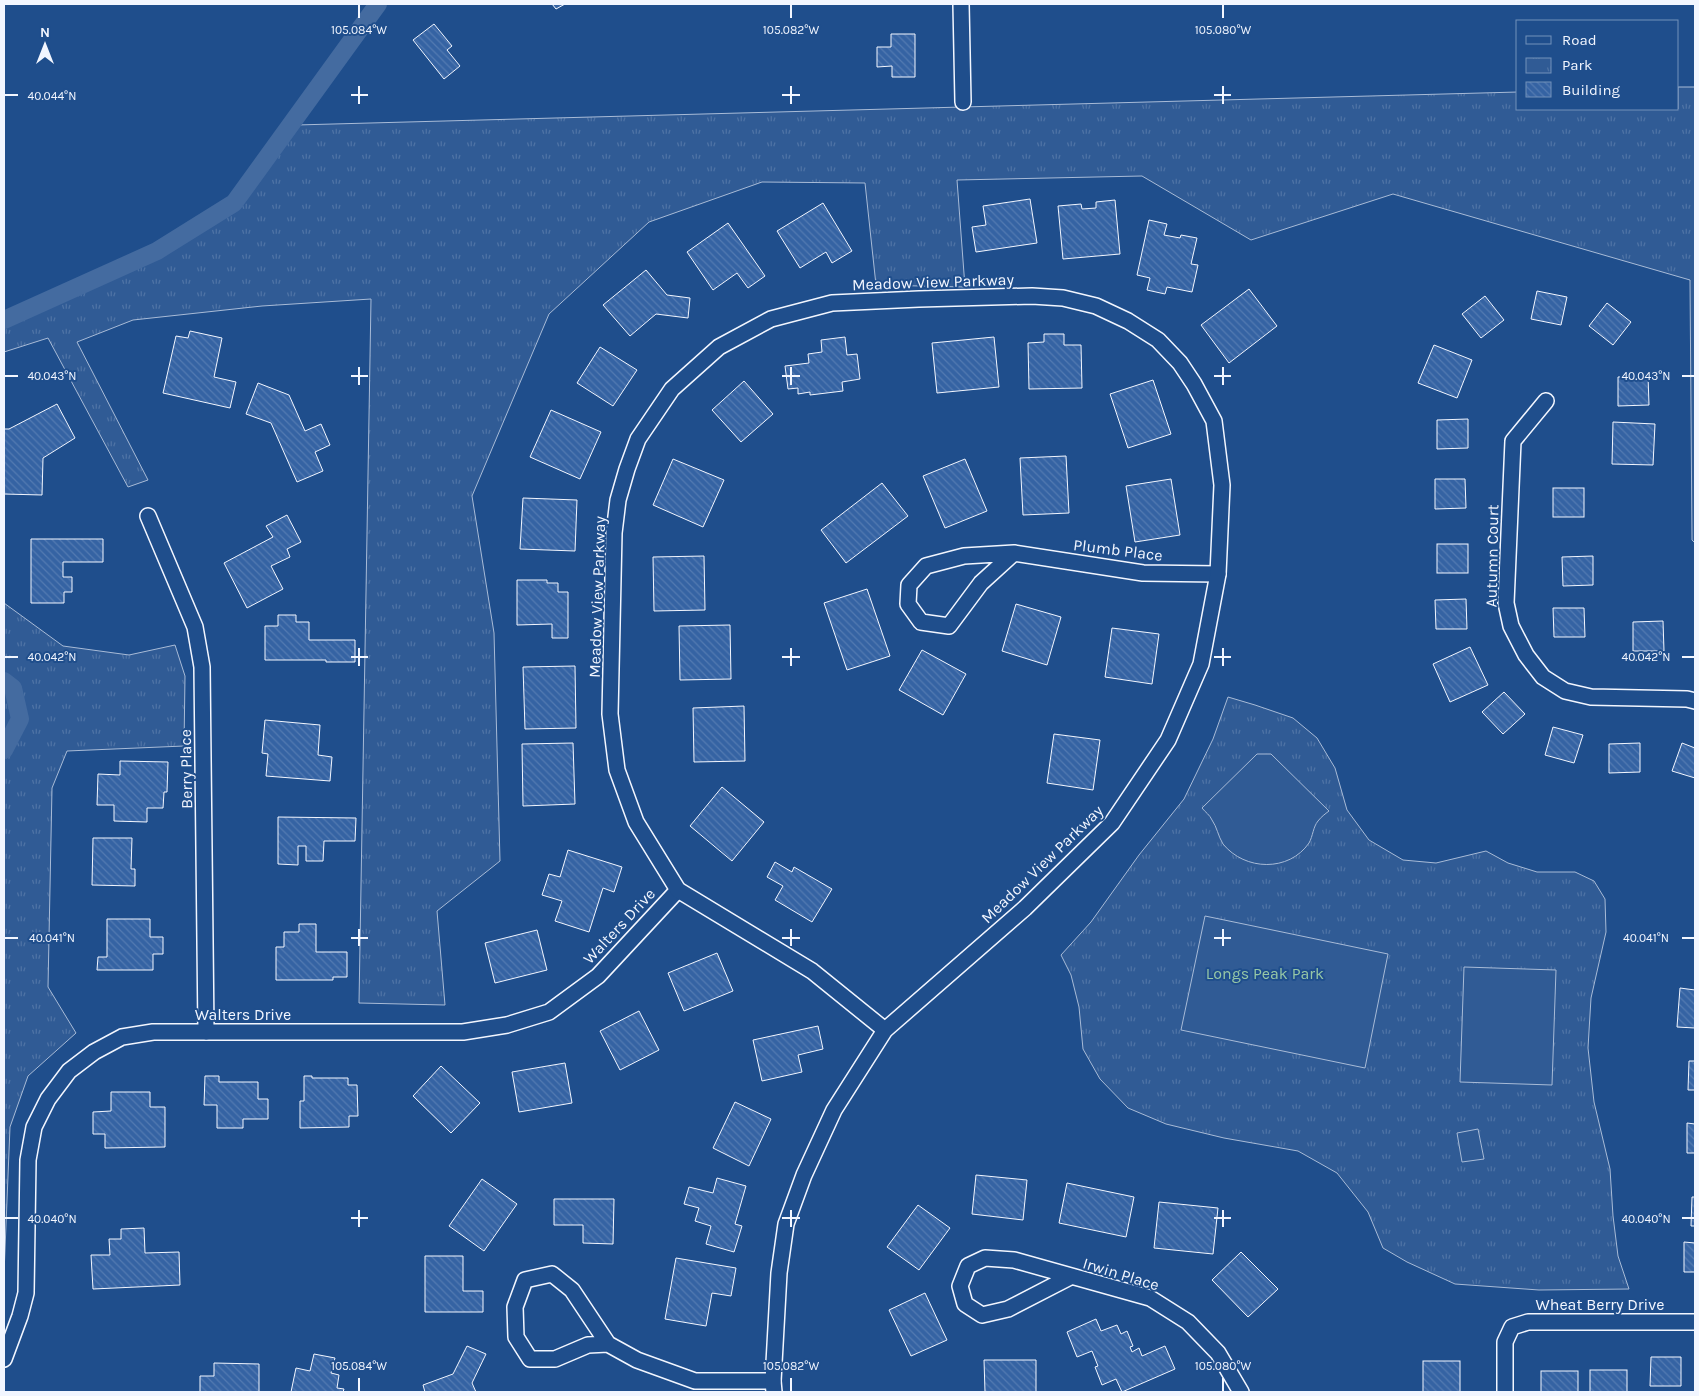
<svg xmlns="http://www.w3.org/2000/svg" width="1699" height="1396" font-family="Karla,sans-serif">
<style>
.park{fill:url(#park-tufts);stroke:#a8bbd7}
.garden{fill:#305b95;stroke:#a8bbd7}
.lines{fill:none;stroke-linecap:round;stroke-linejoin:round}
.canal{stroke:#446ba0;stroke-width:18}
.building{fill:url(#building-back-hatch);stroke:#f2f6ff}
.street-casing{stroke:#f2f6ff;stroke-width:18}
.street{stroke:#1f4e8c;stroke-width:15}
.ticks{fill:none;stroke:#f2f6ff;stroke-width:2}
.labels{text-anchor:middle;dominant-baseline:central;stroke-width:4;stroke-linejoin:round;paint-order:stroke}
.street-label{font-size:16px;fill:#f2f6ff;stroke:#1f4e8c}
.park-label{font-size:16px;fill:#97c8a6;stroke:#1f4e8c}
.ticks-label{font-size:12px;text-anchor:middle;fill:#f2f6ff;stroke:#1f4e8c;stroke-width:4;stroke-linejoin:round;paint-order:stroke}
</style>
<defs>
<pattern id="park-tufts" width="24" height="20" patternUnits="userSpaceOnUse" patternTransform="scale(1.25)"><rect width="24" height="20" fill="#305b95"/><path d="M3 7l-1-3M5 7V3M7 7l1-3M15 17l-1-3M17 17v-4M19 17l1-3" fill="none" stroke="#4e73a5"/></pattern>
<pattern id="building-back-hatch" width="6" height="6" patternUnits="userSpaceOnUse" patternTransform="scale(1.25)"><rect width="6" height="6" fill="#3563a3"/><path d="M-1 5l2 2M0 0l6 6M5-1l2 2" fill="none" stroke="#537ab1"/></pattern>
</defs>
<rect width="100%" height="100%" fill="#1f4e8c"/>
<g class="park">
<polygon points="1678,87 1695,87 1695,543 1692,540 1690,280 1393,194 1251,240 1142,176 957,180 965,287 876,285 865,183 762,182 649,222 549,314 472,496 494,633 500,861 437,911 445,1005 359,1003 371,299 262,306 133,320 77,342 148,480 128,487 48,338 4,352 4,318 45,304 118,273 225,212 247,193 296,125 1518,92 1518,109 1678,109"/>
<polygon points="4,603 63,646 129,655 175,645 185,676 184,746 67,751 52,788 48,987 76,1033 28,1076 10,1127 4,1274"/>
<polygon points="1228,697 1255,705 1293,718 1317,738 1335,768 1347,810 1369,840 1403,860 1436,863 1486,851 1508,863 1537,872 1575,872 1594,881 1605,899 1606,932 1591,998 1588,1048 1594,1102 1610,1169 1613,1216 1618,1256 1629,1289 1539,1290 1455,1284 1407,1262 1383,1248 1368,1212 1337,1173 1298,1151 1224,1138 1166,1124 1128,1108 1100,1079 1083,1049 1079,1007 1071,975 1061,955 1091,922 1139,855 1184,799 1213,739"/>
</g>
<g class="garden">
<path d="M1257 754H1271L1329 811C1325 814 1321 817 1318 821 1313 827 1313 836 1309 843 1289 872 1245 871 1223 844 1218 836 1217 827 1212 820 1210 815 1205 812 1202 808Z"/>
<polygon points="1205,916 1388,954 1365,1068 1181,1030"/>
<polygon points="1464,967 1556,970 1552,1085 1460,1082"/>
<polygon points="1478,1129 1484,1159 1462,1162 1457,1133"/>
</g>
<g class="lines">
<g class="canal">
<polyline points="4,320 157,251 234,203 378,4"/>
<polyline points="4,681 13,688 20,719 4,750"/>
</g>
</g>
<g class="building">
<polygon points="552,4 565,4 556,9"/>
<polygon points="434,24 452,46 447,50 460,66 444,79 413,40"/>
<polygon points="891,34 915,34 915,77 892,77 892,66 877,67 877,47 891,47"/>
<polygon points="1030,199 1037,243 976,252 972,227 986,225 983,206"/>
<polygon points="1115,200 1120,254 1063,259 1058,206 1081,204 1082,209 1096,208 1096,202"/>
<polygon points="823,203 852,251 832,263 826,252 800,268 777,231"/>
<polygon points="1149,220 1167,224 1164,235 1180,238 1181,235 1197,238 1191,264 1198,265 1192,292 1167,287 1165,294 1147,290 1150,278 1137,275"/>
<polygon points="728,223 765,276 748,288 737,273 713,290 687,252"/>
<polygon points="646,270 667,295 690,298 688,318 656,314 630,336 603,305"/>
<polygon points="1249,289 1277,326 1229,363 1201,325"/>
<polygon points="1537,291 1567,297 1561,325 1531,319"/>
<polygon points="1485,296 1504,320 1481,338 1462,314"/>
<polygon points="1607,303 1631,322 1613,345 1589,326"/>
<polygon points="190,331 222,338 214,377 236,382 230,408 163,393 176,336 188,338"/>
<polygon points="1044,334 1064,334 1064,345 1081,345 1082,388 1029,389 1028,343 1044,342"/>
<polygon points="845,337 847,355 857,354 860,379 842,382 843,391 810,395 810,392 798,394 798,388 788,389 785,366 809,363 808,354 822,352 821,340"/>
<polygon points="994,337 999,387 937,393 932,343"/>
<polygon points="1434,345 1472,360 1457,398 1418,383"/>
<polygon points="600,347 637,370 613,406 577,383"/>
<polygon points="1648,376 1649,405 1618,406 1618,377"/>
<polygon points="1153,380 1171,434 1128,448 1110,394"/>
<polygon points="744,381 773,414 741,442 712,410"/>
<polygon points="258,383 289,395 305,431 321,424 330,445 315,452 323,471 297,482 271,423 246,414"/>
<polygon points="57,404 75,438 43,458 42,495 4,494 4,429 9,429"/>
<polygon points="551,410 601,432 580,479 530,457"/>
<polygon points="1468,419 1468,448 1437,449 1437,420"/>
<polygon points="1613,422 1655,424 1653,465 1612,464"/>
<polygon points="1066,456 1069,513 1023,515 1020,458"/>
<polygon points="673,459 724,480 703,527 653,505"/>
<polygon points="965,459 987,511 945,528 923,476"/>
<polygon points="1171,479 1180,535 1135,542 1126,486"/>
<polygon points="1435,479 1465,479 1466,508 1435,509"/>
<polygon points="882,483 908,516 846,563 821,530"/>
<rect x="1553" y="488" width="31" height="29"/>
<polygon points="523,498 577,500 575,551 520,549"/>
<polygon points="287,515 301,542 287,549 290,557 271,566 283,589 247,608 224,563 273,537 266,526"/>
<polygon points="31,539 103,539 103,562 63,562 63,577 72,577 72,592 64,592 64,603 31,603"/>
<rect x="1437" y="544" width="31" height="29"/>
<polygon points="704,556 705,610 654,611 653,557"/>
<polygon points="1593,556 1593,585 1563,586 1562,557"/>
<polygon points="517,580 547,580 547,583 558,583 558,592 568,592 568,638 552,638 552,624 517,625"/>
<polygon points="867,589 890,656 847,670 824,603"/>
<polygon points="1466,599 1467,629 1436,629 1435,600"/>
<polygon points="1016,604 1061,617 1047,665 1002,651"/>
<polygon points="1553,608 1584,608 1585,637 1554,637"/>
<polygon points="278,615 296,615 296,622 309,622 309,640 355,640 355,662 326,662 326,660 265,660 265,626 278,626"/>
<polygon points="1663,621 1664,651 1633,651 1633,622"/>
<polygon points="730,625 731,679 680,680 679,626"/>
<polygon points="1112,628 1159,634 1152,684 1105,677"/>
<polygon points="1470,647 1488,685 1450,702 1433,664"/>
<polygon points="922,650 966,674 943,715 899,690"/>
<polygon points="575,666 576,728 525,729 523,667"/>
<polygon points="1504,692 1525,714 1503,734 1482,712"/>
<polygon points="744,706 745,761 694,762 693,708"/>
<polygon points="265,720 320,725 318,755 332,757 330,781 266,776 268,754 262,753"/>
<polygon points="1553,727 1583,735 1574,763 1545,755"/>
<polygon points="1054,734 1100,740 1093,790 1047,783"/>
<polygon points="573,743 575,804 523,806 522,744"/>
<polygon points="1640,743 1640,772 1609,773 1609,744"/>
<polygon points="1682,743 1695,748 1695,778 1672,771"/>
<polygon points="120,761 168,762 167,792 164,792 163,808 147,808 147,822 114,821 114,805 97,805 98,774 120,775"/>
<polygon points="722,787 764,822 732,861 690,826"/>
<polygon points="278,817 356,818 355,841 324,841 323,861 306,861 306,846 298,846 298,865 278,864"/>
<polygon points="93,838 132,838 131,869 135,869 135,886 92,885"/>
<polygon points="568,850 622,867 614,892 603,888 589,932 555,921 562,901 542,895 549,874 560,877"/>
<polygon points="775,862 792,872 794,867 832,889 812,922 775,900 783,886 767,877"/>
<polygon points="107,919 150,919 150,937 163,937 163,954 153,954 153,970 97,970 98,957 107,957"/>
<polygon points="299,924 316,924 316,952 347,952 347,977 333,977 333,980 276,980 276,947 284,947 284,932 299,932"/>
<polygon points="537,930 547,970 495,983 485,943"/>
<polygon points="717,953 733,991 684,1011 668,973"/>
<polygon points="1680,988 1695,990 1695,1028 1677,1027"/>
<polygon points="639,1011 659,1050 620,1070 600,1031"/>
<polygon points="818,1026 823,1049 798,1055 802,1072 762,1081 753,1040"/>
<polygon points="1689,1061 1695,1061 1695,1090 1688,1090"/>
<polygon points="565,1063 572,1103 519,1112 512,1072"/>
<polygon points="441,1066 480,1103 451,1133 413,1096"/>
<polygon points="205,1076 219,1076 219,1082 258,1082 258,1099 268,1099 268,1119 243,1119 243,1128 217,1128 217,1105 204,1105"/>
<polygon points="304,1076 312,1076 312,1078 348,1078 348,1085 357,1085 358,1116 349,1116 349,1127 300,1128 300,1101 304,1101"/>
<polygon points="111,1092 150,1092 150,1107 165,1107 165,1147 105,1148 105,1134 93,1134 93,1112 111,1111"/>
<polygon points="735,1102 771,1119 749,1166 713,1148"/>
<polygon points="1687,1123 1695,1124 1695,1153 1687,1153"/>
<polygon points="976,1175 1027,1180 1023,1220 972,1214"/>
<polygon points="717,1178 746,1186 735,1224 742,1226 734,1252 706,1244 711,1226 695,1221 699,1208 684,1204 689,1187 713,1193"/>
<polygon points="482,1179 517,1204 484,1251 449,1226"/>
<polygon points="1067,1183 1134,1197 1126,1237 1059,1223"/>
<polygon points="1692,1197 1695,1197 1695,1226 1691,1226"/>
<polygon points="554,1199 614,1199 613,1244 583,1243 583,1225 554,1225"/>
<polygon points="1159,1202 1218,1208 1213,1254 1154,1248"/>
<polygon points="918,1205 950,1228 919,1270 887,1247"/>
<polygon points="144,1228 145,1253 179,1252 180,1285 93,1289 91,1255 110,1255 109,1239 121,1239 121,1229"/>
<polygon points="1684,1242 1695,1243 1695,1272 1684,1272"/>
<polygon points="1241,1252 1278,1289 1248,1317 1212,1280"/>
<polygon points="425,1256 463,1256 463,1291 483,1291 483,1312 425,1312"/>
<polygon points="676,1258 736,1268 731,1296 712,1293 706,1326 665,1319"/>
<polygon points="925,1293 947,1340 911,1356 889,1310"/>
<polygon points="1096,1319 1101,1331 1117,1325 1121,1334 1127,1331 1133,1346 1130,1347 1132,1352 1139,1348 1142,1356 1165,1346 1175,1369 1122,1392 1116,1379 1102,1385 1095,1367 1098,1366 1092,1351 1077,1357 1067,1332"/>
<polygon points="467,1346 486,1354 472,1383 476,1392 425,1392 423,1385 453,1374"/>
<polygon points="314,1354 335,1358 331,1373 339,1375 337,1388 344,1389 343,1392 291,1392 296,1368 310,1371"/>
<polygon points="1651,1357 1681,1357 1681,1386 1650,1386"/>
<polygon points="984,1360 1036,1360 1036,1392 985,1392"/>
<rect x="1423" y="1361" width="37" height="31"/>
<polygon points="214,1363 259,1364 259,1392 200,1392 200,1376 214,1376"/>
<rect x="1590" y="1370" width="37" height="22"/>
<rect x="1541" y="1371" width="37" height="21"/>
</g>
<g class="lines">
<g class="street-casing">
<g id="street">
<polyline points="961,4 963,102"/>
<polyline points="1546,401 1513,441 1506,603 1511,626 1526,655 1543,677 1565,691 1591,697 1687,699 1695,701"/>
<polyline points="148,516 195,627 202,667 206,1032"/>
<polyline points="1014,553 981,583 949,626 921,622 908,604 909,585 926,566 964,556 1014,553 1143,573 1218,574"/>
<polyline points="1070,1277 1008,1309 982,1315 965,1304 960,1286 968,1266 985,1258 1014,1260 1150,1298 1188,1322 1218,1353 1241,1392"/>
<polyline points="608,1344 588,1345 555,1359 530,1359 516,1337 515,1307 525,1280 552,1274 572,1290 608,1344 637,1360 695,1381 773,1381"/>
<polyline points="4,1359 20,1316 26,1293 28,1160 34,1127 48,1099 69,1071 94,1052 122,1037 153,1032 463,1032 507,1025 549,1012 598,976 678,890"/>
<polyline points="774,1392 773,1381 779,1273 786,1224 804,1175 834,1110 885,1030 1025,908 1112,823 1168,740 1201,664 1218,574 1222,485 1214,421 1194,384 1180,363 1158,340 1128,321 1096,306 1063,298 1032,296 919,299 832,303 771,319 719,347 672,389 638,439 627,469 618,500 614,533 610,714 617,770 636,822 678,890 812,971 885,1030"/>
<polyline points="1505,1392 1505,1342 1512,1327 1528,1322 1695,1322"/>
</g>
</g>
<use href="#street" class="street"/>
</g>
<path class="ticks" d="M359 5V18M791 5V18M1223 5V18M359 86V104M791 86V104M1223 86V104M5 95H18M351 95H368M782 95H800M1214 95H1231M359 367V385M791 367V385M1223 367V385M5 376H18M351 376H368M782 376H800M1214 376H1231M1682 376H1694M359 648V666M791 648V666M1223 648V666M5 657H18M351 657H368M782 657H800M1214 657H1231M1682 657H1694M359 929V946M791 929V946M1223 929V946M5 938H18M351 938H368M782 938H800M1214 938H1231M1682 938H1694M359 1210V1227M791 1210V1227M1223 1210V1227M5 1218H18M351 1218H368M782 1218H800M1214 1218H1231M1682 1218H1694M359 1378V1391M791 1378V1391M1223 1378V1391"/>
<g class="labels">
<g class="street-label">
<text transform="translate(933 282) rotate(-2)">Meadow View Parkway</text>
<text transform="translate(1118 550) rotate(7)">Plumb Place</text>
<text transform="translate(1492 556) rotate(-89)">Autumn Court</text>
<text transform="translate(597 597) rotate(-88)">Meadow View Parkway</text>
<text transform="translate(186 769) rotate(-91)">Berry Place</text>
<text transform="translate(1042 864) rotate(-44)">Meadow View Parkway</text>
<text transform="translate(619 926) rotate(-47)">Walters Drive</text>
<text x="243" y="1014">Walters Drive</text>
<text transform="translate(1121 1274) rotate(17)">Irwin Place</text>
<text x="1600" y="1304">Wheat Berry Drive</text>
</g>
<g class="park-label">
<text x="1265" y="973">Longs Peak Park</text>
</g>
</g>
<g class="ticks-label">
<text x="359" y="34">105.084°W</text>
<text x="791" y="34">105.082°W</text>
<text x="1223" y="34">105.080°W</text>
<text x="52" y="100">40.044°N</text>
<text x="52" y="380">40.043°N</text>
<text x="1646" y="380">40.043°N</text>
<text x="52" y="661">40.042°N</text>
<text x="1646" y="661">40.042°N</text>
<text x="52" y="942">40.041°N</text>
<text x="1646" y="942">40.041°N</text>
<text x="52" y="1223">40.040°N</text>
<text x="1646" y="1223">40.040°N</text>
<text x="359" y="1370">105.084°W</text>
<text x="791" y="1370">105.082°W</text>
<text x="1223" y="1370">105.080°W</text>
</g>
<rect width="1699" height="1396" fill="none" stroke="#f2f6ff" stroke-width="10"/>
<rect x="1516" y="20" width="162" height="90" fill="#1f4e8c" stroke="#7391ba"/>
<rect x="1526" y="36" width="25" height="8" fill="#1f4e8c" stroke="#7391ba"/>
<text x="1562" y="45" font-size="15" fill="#f2f6ff">Road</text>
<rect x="1526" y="58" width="25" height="15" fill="url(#park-tufts)" stroke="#7391ba"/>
<text x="1562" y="70" font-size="15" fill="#f2f6ff">Park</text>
<rect x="1526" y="82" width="25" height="15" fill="url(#building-back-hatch)" stroke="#7391ba"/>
<text x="1562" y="95" font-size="15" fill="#f2f6ff">Building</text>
<g transform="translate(45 45)" stroke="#1f4e8c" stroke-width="4" paint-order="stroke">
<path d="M0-4L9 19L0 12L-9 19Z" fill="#f2f6ff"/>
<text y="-8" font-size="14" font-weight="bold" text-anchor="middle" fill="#f2f6ff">N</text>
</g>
</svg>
